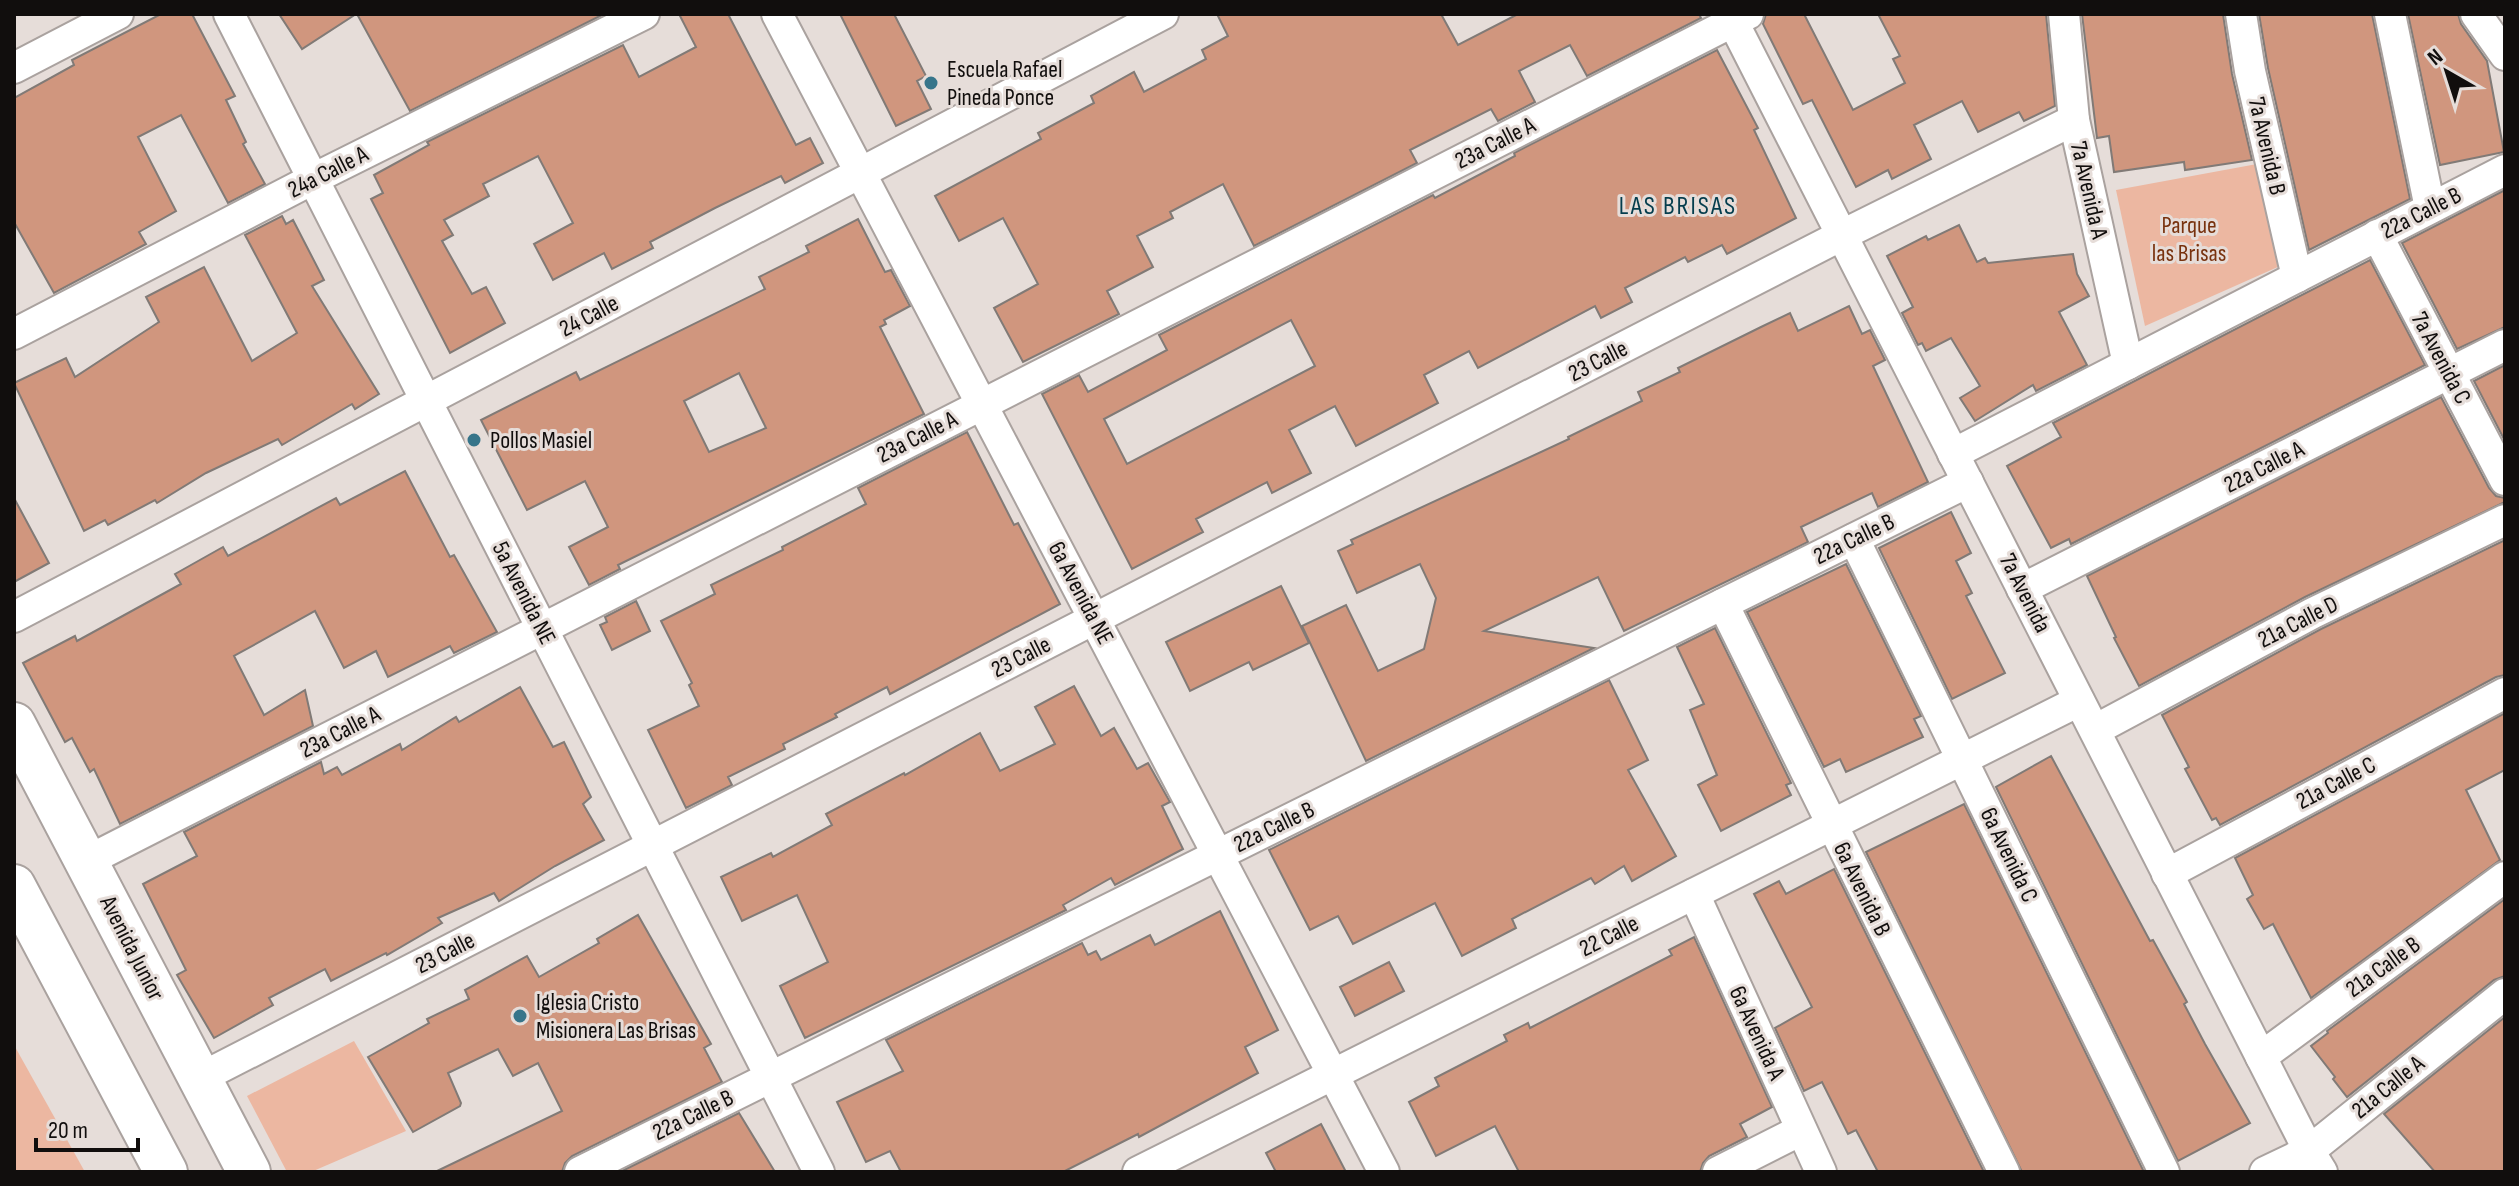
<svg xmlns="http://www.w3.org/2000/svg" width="2519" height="1186" font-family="'Sofia Sans Condensed',sans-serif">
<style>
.green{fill:#ecb7a1}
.building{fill:#d0967e;stroke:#817a76;stroke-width:2;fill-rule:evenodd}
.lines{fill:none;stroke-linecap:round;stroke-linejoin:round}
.minor-casing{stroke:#aaa29f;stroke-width:34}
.secondary-casing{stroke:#aaa29f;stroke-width:46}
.minor{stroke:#fff;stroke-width:30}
.secondary{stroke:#fff;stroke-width:42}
.poi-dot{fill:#37758a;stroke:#e6ddd9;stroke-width:3}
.labels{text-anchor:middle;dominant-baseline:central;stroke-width:6;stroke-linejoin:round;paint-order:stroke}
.poi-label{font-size:24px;fill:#110e0d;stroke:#e6ddd9;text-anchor:start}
.street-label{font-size:24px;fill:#110e0d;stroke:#e6ddd9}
.park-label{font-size:24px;fill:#78320e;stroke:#e6ddd9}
.neighbourhood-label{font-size:26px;letter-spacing:2px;fill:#043d4d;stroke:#e6ddd9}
</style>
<rect width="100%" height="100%" fill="#e6ddd9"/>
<g class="green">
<polygon points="2257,164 2280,266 2145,326 2116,190"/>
<polygon points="354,1041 406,1131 311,1172 287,1172 247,1096"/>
<polygon points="14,1045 85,1172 14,1172"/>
</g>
<g class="building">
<polygon points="161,14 192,14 235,96 226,100 246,142 243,144 265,184 228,203 181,115 138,137 176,211 139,232 146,244 54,293 14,222 14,98 74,65 72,60"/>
<polygon points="279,14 356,14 302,49"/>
<polygon points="357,14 604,14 410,111"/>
<polygon points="679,14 728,14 796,145 810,138 823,163 785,183 781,176 715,208 650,242 653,248 612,269 604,253 553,280 534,244 573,223 538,156 483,184 489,196 444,220 453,235 442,241 472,294 486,287 505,323 450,353 371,199 383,193 374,175 429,145 427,142 623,45 639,77 696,47"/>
<polygon points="840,14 894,14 926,76 917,81 931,109 896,126"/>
<polygon points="1217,14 1441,14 1458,45 1518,14 1699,14 1701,18 1587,76 1570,45 1519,71 1535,102 1498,121 1491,109 1410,150 1417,163 1254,246 1223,184 1170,212 1173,218 1137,236 1153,267 1107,291 1119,314 1023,362 994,308 1038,284 1003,218 959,241 935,196 1041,139 1038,133 1094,103 1091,96 1134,72 1144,92 1206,59 1202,50 1228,36"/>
<polygon points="1766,14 1804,14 1853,110 1905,83 1893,59 1900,56 1878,14 2046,14 2055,106 2024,121 2019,112 1978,132 1962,101 1914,125 1931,159 1892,179 1888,170 1856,187 1812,100 1803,104 1763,24"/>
<polygon points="2082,14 2223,14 2232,74 2252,160 2185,170 2184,162 2114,172 2109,136 2097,138"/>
<polygon points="2259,14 2372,14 2410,199 2309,250 2268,68"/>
<polygon points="2408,14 2458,14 2461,24 2487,61 2504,152 2440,165"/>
<path d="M1717 50 1758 128 1754 130 1796 218 1727 254 1722 245 1688 262 1685 257 1625 288 1632 302 1601 318 1595 306 1478 368 1469 351 1424 375 1438 403 1356 446 1335 406 1289 430 1311 473 1272 493 1267 482 1196 519 1203 532 1132 569 1042 394 1079 375 1088 392 1167 350 1159 335 1433 195 1435 198 1515 156 1514 153ZM1291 320 1315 366 1127 464 1104 419Z"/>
<polygon points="2505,190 2505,327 2457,349 2402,243"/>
<polygon points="282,216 286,224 293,220 324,280 312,286 379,394 355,409 352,404 282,445 278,439 206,473 157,503 155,500 108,525 105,520 84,531 14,383 66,358 75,377 159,322 146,297 204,267 252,361 297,333 245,235"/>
<path d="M858 219 885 272 891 270 910 306 884 320 886 324 880 327 924 414 618 565 620 569 589 585 569 547 608 527 585 481 527 510 481 420 576 372 580 380 765 289 759 277 809 252 806 246ZM739 373 766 428 709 452 684 401Z"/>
<polygon points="1959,225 1977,262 1985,258 1988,263 2073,254 2077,274 2089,296 2059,312 2087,365 2036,391 2033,385 1975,421 1960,398 1980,386 1951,338 1926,351 1922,343 1918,345 1902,313 1913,307 1887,256 1926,236 1928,240"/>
<polygon points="2370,260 2425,365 2071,544 2069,539 2051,548 2007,466 2061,437 2053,423"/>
<polygon points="1849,306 1862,334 1870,330 1885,360 1873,366 1928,482 1878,507 1872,493 1801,527 1808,542 1624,631 1598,577 1484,631 1594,648 1366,761 1302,626 1346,605 1378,671 1424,649 1436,598 1420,564 1357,593 1338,551 1353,544 1351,540 1569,439 1568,437 1642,401 1638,392 1680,372 1678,368 1761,327 1790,313 1798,331"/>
<polygon points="2505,365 2505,441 2474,381"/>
<polygon points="2441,397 2489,488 2496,496 2505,498 2505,502 2305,597 2139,686 2114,638 2116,637 2087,576"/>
<polygon points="967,432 1014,525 1018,523 1060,604 890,694 887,687 835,714 837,717 783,744 785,749 728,777 732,785 686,808 648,730 699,706 689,685 692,683 661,621 715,594 711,585 783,550 782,547 866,504 858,488"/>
<polygon points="405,471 450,557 454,555 497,632 454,653 450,646 388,677 376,651 344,668 315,611 234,656 264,715 305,690 313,726 120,824 94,769 90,772 72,738 65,742 23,663 75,636 77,641 181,584 175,574 223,547 228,556 336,498 340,505"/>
<polygon points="14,498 49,563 14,582"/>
<polygon points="1951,512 1971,553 1956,561 1972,593 1966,596 2005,673 1952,699 1879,548"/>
<polygon points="2505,540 2505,675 2496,677 2220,825 2216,818 2212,820 2185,769 2189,767 2162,715 2321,629"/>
<polygon points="1846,564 1921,716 1914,719 1923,737 1846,772 1840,759 1824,767 1747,612"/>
<polygon points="1281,586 1309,643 1253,670 1249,662 1190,691 1166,642"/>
<polygon points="636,601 650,631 612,650 600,625 607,622 605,617"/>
<polygon points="1715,628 1791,783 1786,785 1791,795 1721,831 1698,785 1717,775 1690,710 1704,704 1677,647"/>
<polygon points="1609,680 1648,760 1628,770 1676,856 1632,881 1624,866 1595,884 1591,878 1512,919 1516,928 1462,956 1435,903 1353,944 1338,916 1310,930 1269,850"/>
<polygon points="1074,686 1101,736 1114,728 1137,769 1148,763 1170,802 1162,806 1183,849 1115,885 1111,878 1063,905 1066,910 805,1038 780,986 828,962 797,895 742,921 721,877 771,853 773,857 832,825 826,814 904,773 905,775 980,733 1000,771 1055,744 1035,707"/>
<polygon points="520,687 553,747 564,742 591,797 583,804 604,840 555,866 499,901 494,893 438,918 442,923 387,955 386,953 331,981 325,969 269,998 273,1005 214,1038 177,975 186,970 143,884 197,856 184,832 321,762 324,774 337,767 342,775 400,744 402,750 456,717 459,722"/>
<polygon points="2505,713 2505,770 2466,790 2500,860 2311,998 2273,924 2264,929 2247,899 2253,895 2235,858"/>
<polygon points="2051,756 2150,941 2153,940 2187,1002 2184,1004 2205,1044 2250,1123 2178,1161 1996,787"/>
<polygon points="1964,804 2144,1172 2022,1172 1866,852"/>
<polygon points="1834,869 1984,1172 1878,1172 1856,1130 1848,1134 1822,1082 1804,1091 1775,1028 1812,1007 1754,894 1779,881 1786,894"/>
<polygon points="2505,899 2505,976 2494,980 2347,1097 2333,1079 2335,1077 2311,1046 2328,1033 2327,1031"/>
<polygon points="1220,911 1278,1030 1245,1047 1258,1073 1139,1137 1138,1134 1063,1172 901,1172 890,1151 866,1162 837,1102 903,1071 886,1040 1082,943 1088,955 1096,951 1101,960 1150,935 1155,945"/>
<polygon points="638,915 711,1044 704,1048 722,1082 572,1156 565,1163 562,1172 435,1172 562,1111 538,1063 513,1076 498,1049 448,1073 461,1103 460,1106 413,1132 368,1057 429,1023 427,1019 469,999 465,990 527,956 539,977 599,943 597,939"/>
<polygon points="1694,937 1772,1107 1740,1124 1747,1137 1709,1156 1703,1163 1700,1172 1519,1172 1495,1126 1436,1156 1409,1102 1439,1086 1435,1078 1507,1041 1504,1035 1528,1023 1530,1028 1672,955 1669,950"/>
<polygon points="1389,962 1404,991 1355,1016 1340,987"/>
<polygon points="2505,1017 2505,1172 2435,1172 2384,1114"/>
<polygon points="739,1113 775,1172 620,1172"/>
<polygon points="1321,1124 1346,1172 1276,1172 1266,1153"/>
</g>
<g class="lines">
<g class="minor-casing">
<g id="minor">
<polyline points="229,14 819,1172"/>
<polyline points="777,14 1384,1172"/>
<polyline points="1729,14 2309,1151 2322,1172"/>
<polyline points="2064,14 2074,120 2128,364"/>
<polyline points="2241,14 2250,71 2297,277"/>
<polyline points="2390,14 2430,208"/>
<polyline points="2476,14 2505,55"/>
<polyline points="14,68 118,14"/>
<polyline points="2377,235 2505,480"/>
<polyline points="14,334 313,179 644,14"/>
<polyline points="1953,454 2505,170"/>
<polyline points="1854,539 2164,1172"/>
<polyline points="2022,589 2505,345"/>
<polyline points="1723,604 2004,1172"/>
<polyline points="14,617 1163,14"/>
<polyline points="2095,730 2313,613 2505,520"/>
<polyline points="87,861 1748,14"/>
<polyline points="2167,874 2505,693"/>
<polyline points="1694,894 1821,1172"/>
<polyline points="2261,1057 2505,877"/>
<polyline points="200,1078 1842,235 2074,120"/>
<polyline points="580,1172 1968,482"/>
<polyline points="1138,1172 2079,701"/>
<polyline points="1718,1172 1801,1130"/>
<polyline points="2265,1172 2309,1151 2505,994"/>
</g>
</g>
<g class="secondary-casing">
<g id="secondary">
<polyline points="14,724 249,1172"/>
<polyline points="14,886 166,1172"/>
</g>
</g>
<use href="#minor" class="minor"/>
<use href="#secondary" class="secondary"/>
</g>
<g class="poi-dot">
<circle cx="931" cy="83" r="8"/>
<circle cx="474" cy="440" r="8"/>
<circle cx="520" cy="1016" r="8"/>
</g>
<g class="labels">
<g class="poi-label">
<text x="947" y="69">Escuela Rafael<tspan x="947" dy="28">Pineda Ponce</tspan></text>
<text x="490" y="440">Pollos Masiel</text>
<text x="536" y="1002">Iglesia Cristo<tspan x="536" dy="28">Misionera Las Brisas</tspan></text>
</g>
<g class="street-label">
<text transform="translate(1495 143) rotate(-27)">23a Calle A</text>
<text transform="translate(2267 146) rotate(77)">7a Avenida B</text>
<text transform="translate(328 172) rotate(-27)">24a Calle A</text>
<text transform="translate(2089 190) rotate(77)">7a Avenida A</text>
<text transform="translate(2421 213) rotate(-27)">22a Calle B</text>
<text transform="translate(589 316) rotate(-28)">24 Calle</text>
<text transform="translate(2441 358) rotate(62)">7a Avenida C</text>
<text transform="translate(1598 361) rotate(-27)">23 Calle</text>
<text transform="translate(917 437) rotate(-27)">23a Calle A</text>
<text transform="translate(2264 467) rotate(-27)">22a Calle A</text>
<text transform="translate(1854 539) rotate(-26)">22a Calle B</text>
<text transform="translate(524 593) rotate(63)">5a Avenida NE</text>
<text transform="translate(1081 593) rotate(62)">6a Avenida NE</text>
<text transform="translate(2025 593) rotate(63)">7a Avenida</text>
<text transform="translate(2298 622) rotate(-27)">21a Calle D</text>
<text transform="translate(1021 657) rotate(-27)">23 Calle</text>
<text transform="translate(340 732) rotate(-27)">23a Calle A</text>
<text transform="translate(2336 783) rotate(-28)">21a Calle C</text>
<text transform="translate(1274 827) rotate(-26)">22a Calle B</text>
<text transform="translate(2009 855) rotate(64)">6a Avenida C</text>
<text transform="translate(1862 889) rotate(64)">6a Avenida B</text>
<text transform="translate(1609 936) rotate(-27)">22 Calle</text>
<text transform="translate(132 948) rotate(63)">Avenida Junior</text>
<text transform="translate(445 953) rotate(-27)">23 Calle</text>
<text transform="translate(2383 967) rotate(-36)">21a Calle B</text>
<text transform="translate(1757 1033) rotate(65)">6a Avenida A</text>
<text transform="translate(2388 1087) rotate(-39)">21a Calle A</text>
<text transform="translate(693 1115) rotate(-26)">22a Calle B</text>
</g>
<g class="park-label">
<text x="2189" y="225">Parque<tspan x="2189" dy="28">las Brisas</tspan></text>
</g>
<g class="neighbourhood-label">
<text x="1678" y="206">LAS BRISAS</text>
</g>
</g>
<rect width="2519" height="1186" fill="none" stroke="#110e0d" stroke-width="32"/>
<g transform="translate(2447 72) rotate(321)" stroke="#e6ddd9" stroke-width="6" paint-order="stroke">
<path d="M0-6L14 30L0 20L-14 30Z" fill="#110e0d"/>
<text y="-12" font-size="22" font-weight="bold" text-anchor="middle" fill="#110e0d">N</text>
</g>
<path d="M36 1138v12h102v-12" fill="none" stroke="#110e0d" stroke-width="4"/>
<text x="48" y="1138" font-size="24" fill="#110e0d" stroke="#e6ddd9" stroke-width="6" paint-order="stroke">20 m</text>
</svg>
